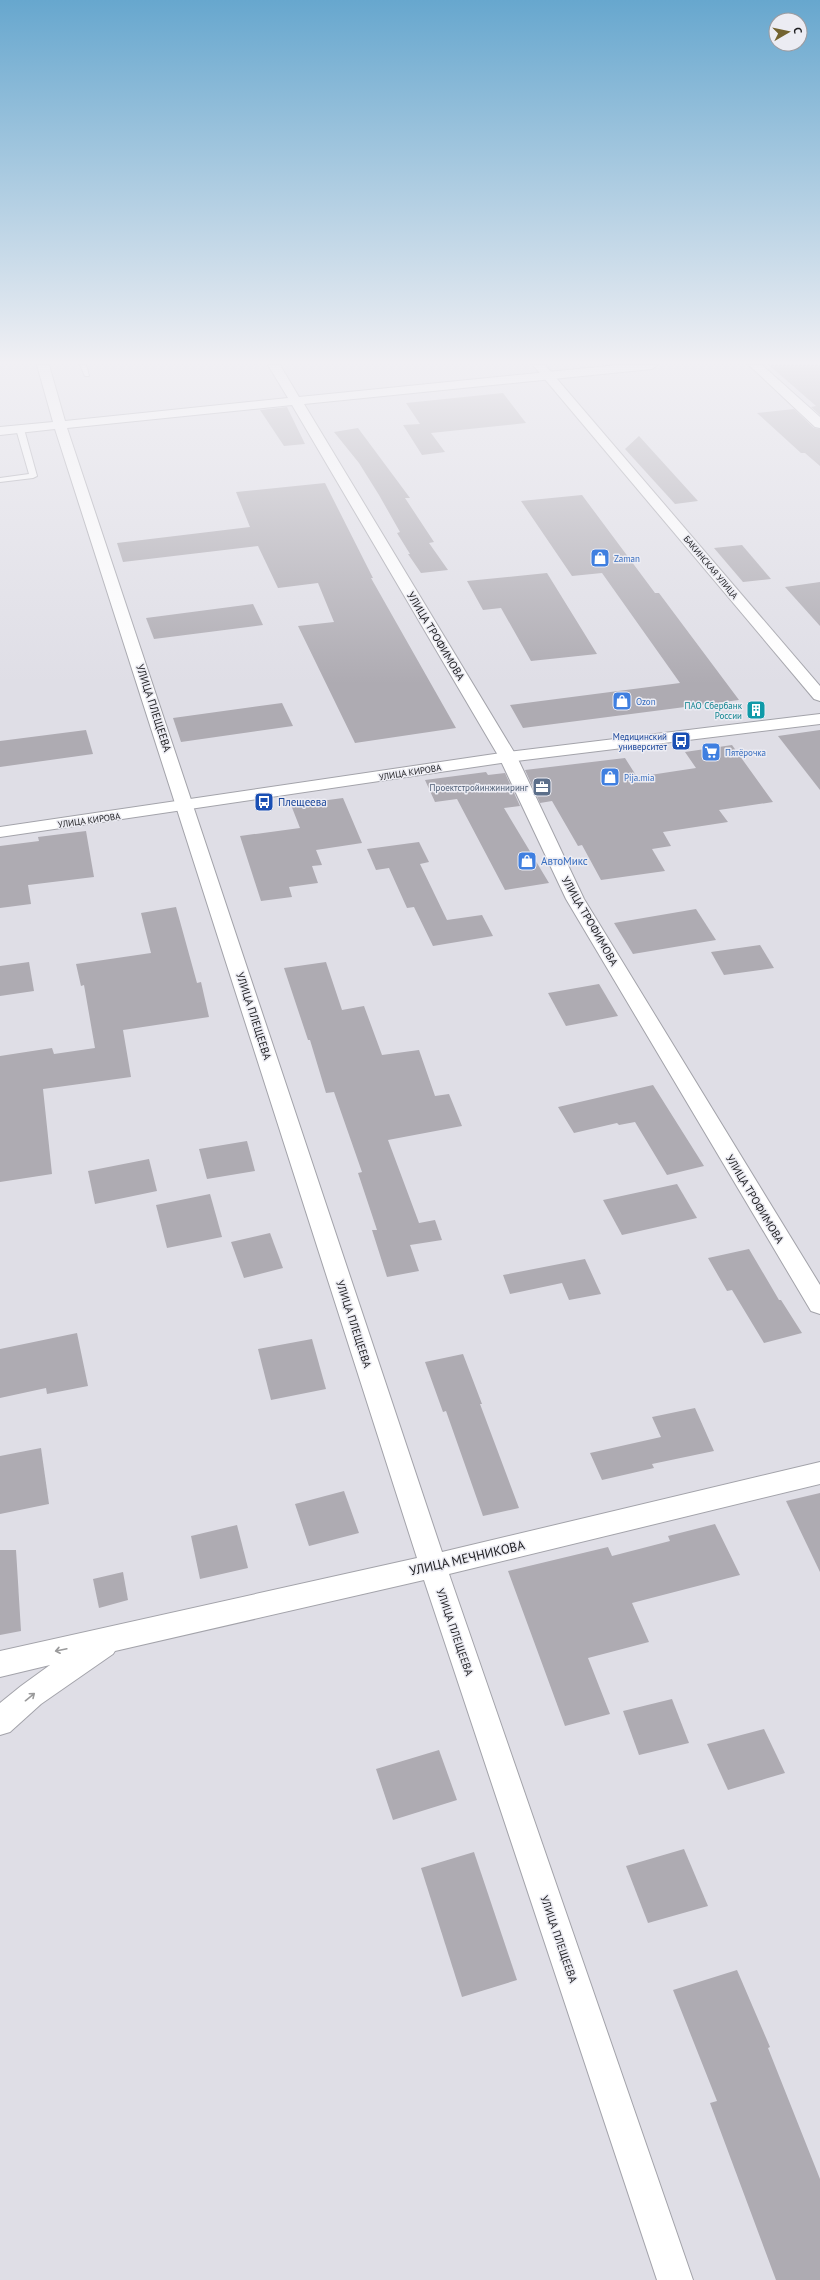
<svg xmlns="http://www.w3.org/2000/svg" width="820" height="2280" font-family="'PT Sans',sans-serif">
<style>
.building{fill:#aeabb2}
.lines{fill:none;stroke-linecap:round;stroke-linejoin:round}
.lane-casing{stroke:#a3a3aa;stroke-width:2}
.street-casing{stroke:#a3a3aa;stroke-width:2}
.secondary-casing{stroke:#a3a3aa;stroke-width:2}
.lane{fill:#fff;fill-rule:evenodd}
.street{fill:#fff;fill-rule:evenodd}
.secondary{fill:#fff;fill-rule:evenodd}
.oneway{stroke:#9a9a9b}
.labels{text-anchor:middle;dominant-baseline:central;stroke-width:3;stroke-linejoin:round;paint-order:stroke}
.far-shop-label{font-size:9px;fill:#366cbe;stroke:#ececf3;text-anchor:start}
.far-street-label{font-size:9px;fill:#1e1e21;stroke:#ececf3}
.far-culture-label{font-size:9px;fill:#0d838f;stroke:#ececf3;text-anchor:end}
.far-transit-label{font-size:9px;fill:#164399;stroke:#ececf3;text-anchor:end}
.far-service-label{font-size:9px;fill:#4e5e75;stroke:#ececf3;text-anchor:end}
.street-label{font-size:11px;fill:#1e1e21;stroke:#ececf3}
.transit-label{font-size:11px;fill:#164399;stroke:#ececf3;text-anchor:start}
.shop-label{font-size:11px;fill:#366cbe;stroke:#ececf3;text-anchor:start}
.near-street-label{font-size:13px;fill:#1e1e21;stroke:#ececf3}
</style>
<rect width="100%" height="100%" fill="#dfdee6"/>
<g class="building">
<polygon points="769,365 820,365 820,415 811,407 816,406"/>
<polygon points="503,393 526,423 431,433 445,452 422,455 403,425 420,424 406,403"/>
<polygon points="287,407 305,444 284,446 260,410"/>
<polygon points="794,409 814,428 820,429 820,466 805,453 801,453 757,413"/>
<polygon points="358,428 410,498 405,498 434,542 429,543 448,570 421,573 408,554 410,554 397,533 400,532 379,495 359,463 334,432"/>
<polygon points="639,436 698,501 675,504 625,449"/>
<polygon points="325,483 373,578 371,578 456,728 355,743 298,626 334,622 318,583 278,588 258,546 123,562 117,543 250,527 236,492"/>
<polygon points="582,495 655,593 659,593 739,700 523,728 510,705 680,683 602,573 572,576 521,501"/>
<polygon points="742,545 771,579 743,582 714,548"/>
<polygon points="547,573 597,654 531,661 501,608 483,610 467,581"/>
<polygon points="820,582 820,626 785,587"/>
<polygon points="253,604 263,625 154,639 146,618"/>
<polygon points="282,703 293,726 181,742 173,718"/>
<polygon points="86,730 93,754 0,767 0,741"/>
<polygon points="820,730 820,790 778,736"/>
<polygon points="732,745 773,802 719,810 728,822 663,832 671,846 652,849 665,871 601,880 582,845 578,846 552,801 540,803 525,770 625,758 637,777 696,768 685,752"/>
<polygon points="486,772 488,775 505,773 520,806 504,808 549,883 505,890 457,799 435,802 425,780"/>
<polygon points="343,798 362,843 316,850 322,865 312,866 318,883 289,887 292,897 261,901 240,836 300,828 291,805"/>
<polygon points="86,831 94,877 28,885 31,904 0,908 0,846 39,841 38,837"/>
<polygon points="419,842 429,862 420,864 447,920 482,915 493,936 433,946 414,907 407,908 389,868 376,870 367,849"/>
<polygon points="176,907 197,983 201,982 209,1017 123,1030 131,1077 43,1089 52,1174 0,1182 0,1056 52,1048 54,1054 95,1048 84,985 81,986 76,964 151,953 141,913"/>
<polygon points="696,909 716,940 633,954 614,923"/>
<polygon points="760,945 774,968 724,975 711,952"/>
<polygon points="29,962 34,991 0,996 0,966"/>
<polygon points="326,962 342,1010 364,1006 382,1055 419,1050 435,1096 449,1094 462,1126 388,1140 419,1223 435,1220 442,1240 410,1245 419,1271 387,1277 372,1230 377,1230 358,1173 362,1172 334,1092 326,1093 310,1040 308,1040 284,968"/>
<polygon points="599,984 618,1016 566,1026 548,993"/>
<polygon points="653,1085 704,1166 667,1175 635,1122 619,1125 617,1123 574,1133 558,1107"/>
<polygon points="247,1141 255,1171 207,1179 199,1149"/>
<polygon points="149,1159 157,1191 95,1204 88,1171"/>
<polygon points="677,1184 697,1218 622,1235 603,1200"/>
<polygon points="210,1194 222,1237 167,1248 156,1205"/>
<polygon points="270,1233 283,1268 244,1278 231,1242"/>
<polygon points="749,1249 779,1300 781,1300 802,1333 764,1343 732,1290 727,1291 708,1258"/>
<polygon points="585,1259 601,1294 569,1300 562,1283 510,1294 503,1275"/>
<polygon points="77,1333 88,1386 47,1394 46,1388 0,1398 0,1349"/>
<polygon points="312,1339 326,1389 271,1400 258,1349"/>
<polygon points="463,1354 482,1404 480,1404 519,1508 483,1516 446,1411 443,1412 425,1362"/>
<polygon points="695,1408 714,1451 652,1464 654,1468 602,1480 590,1453 661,1437 652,1417"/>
<polygon points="41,1448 49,1504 0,1514 0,1456"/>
<polygon points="344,1491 359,1533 309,1546 295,1504"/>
<polygon points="820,1493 820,1572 786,1501"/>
<polygon points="715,1524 740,1575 632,1603 649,1642 588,1658 610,1714 565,1726 508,1571 608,1547 612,1556 670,1541 668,1536"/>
<polygon points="237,1525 248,1568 200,1579 191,1536"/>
<polygon points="0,1550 16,1550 21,1631 0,1635"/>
<polygon points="123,1572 128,1600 99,1608 93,1579"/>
<polygon points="672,1699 689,1743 639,1755 623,1711"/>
<polygon points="764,1729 785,1773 728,1790 707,1744"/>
<polygon points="439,1750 457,1800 393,1820 376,1769"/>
<polygon points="684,1849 708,1906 648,1923 626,1866"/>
<polygon points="474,1852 517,1980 462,1997 421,1868"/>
<polygon points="737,1970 770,2047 768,2048 820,2179 820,2280 776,2280 710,2103 717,2101 673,1990"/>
</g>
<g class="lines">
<g class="lane-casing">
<g id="lane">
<polygon points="80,365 86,365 89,376 85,376"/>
<polygon points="20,427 24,429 37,476 33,478 0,482 0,478 29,474 16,429"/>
</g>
</g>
<g class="street-casing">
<g id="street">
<polygon points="37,365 49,365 65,421 288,398 268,365 280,365 299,397 618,365 658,365 652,369 304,404 517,757 584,899 820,1285 820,1314 811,1311 566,899 499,757 292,405 67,428 442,1552 820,1462 820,1484 449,1574 693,2280 657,2280 424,1580 115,1651 113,1654 41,1704 10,1732 0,1735 0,1703 21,1686 50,1665 0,1677 0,1651 417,1558 55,429 0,435 0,427 53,422"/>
<polygon points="749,365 762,365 820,417 820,428 815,427"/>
</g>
</g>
<g class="secondary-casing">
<g id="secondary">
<polygon points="533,365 545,365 820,686 820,701 814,699"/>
<polygon points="820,714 820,724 508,762 0,837 0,827 508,752"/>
</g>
</g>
<use href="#lane" class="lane"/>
<use href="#street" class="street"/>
<use href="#secondary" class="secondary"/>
</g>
<defs><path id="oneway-shaft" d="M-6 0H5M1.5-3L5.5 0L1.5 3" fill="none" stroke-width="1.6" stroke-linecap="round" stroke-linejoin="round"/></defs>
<g class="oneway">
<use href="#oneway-shaft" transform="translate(61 1650) rotate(168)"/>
<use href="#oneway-shaft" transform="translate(30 1697) rotate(-39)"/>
</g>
<linearGradient id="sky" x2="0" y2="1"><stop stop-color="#67a7ce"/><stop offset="0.53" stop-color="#f1f0f4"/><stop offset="1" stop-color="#f1f0f4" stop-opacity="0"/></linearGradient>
<rect width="820" height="684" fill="url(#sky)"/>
<defs>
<g id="shop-square" transform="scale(1)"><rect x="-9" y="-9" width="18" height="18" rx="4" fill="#3f7fe0" stroke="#ececf3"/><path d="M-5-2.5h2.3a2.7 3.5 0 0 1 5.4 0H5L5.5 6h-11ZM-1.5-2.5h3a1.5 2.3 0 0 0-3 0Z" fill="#fff"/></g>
<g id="building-square" transform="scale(1)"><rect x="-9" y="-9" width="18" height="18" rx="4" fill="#0f9aa8" stroke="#ececf3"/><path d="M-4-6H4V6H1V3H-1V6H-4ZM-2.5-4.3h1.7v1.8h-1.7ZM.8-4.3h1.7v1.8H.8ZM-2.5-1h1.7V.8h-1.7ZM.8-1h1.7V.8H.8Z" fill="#fff"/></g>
<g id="bus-square" transform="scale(1)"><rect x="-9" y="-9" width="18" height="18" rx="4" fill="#1a4fb4" stroke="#ececf3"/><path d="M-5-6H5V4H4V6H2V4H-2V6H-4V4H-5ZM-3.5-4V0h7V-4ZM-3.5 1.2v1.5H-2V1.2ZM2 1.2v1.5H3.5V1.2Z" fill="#fff"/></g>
<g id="supermarket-square" transform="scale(1)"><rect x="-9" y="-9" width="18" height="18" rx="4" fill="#3f7fe0" stroke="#ececf3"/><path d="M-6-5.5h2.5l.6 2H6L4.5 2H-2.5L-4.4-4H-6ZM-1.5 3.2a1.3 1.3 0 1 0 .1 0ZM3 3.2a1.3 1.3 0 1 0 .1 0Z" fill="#fff"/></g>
<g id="office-square" transform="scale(1)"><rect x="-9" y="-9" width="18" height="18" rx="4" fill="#5c6f8a" stroke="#ececf3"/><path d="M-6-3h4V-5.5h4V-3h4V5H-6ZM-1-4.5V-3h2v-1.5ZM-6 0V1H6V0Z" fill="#fff"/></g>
</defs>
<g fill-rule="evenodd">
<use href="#shop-square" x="600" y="558"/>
<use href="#shop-square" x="622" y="701"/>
<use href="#building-square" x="756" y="710"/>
<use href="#bus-square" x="681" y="741"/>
<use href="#supermarket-square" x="711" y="752"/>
<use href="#shop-square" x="610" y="777"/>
<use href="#office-square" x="542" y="787"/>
<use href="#bus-square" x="264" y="802"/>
<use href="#shop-square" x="527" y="861"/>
</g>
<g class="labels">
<g class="far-shop-label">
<text x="614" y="558">Zaman</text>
<text x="636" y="701">Ozon</text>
<text x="725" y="752">Пятёрочка</text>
<text x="624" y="777">Pija.mia</text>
</g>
<g class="far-street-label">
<text transform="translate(711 567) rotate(50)">БАКИНСКАЯ УЛИЦА</text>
<text transform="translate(410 772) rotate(-9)">УЛИЦА КИРОВА</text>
<text transform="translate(89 820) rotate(-8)">УЛИЦА КИРОВА</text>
</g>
<g class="far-culture-label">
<text x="742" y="705">ПАО Сбербанк<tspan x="742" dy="10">России</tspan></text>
</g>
<g class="far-transit-label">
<text x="667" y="736">Медицинский<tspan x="667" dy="10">университет</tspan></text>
</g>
<g class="far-service-label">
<text x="528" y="787">Проектстройинжиниринг</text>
</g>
<g class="street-label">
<text transform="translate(436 636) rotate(59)">УЛИЦА ТРОФИМОВА</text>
<text transform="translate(154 708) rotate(72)">УЛИЦА ПЛЕЩЕЕВА</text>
<text transform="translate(590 921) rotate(60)">УЛИЦА ТРОФИМОВА</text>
<text transform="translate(254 1016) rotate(72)">УЛИЦА ПЛЕЩЕЕВА</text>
<text transform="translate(755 1199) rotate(59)">УЛИЦА ТРОФИМОВА</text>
<text transform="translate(354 1324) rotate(72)">УЛИЦА ПЛЕЩЕЕВА</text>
<text transform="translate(455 1632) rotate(71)">УЛИЦА ПЛЕЩЕЕВА</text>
<text transform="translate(559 1939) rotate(71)">УЛИЦА ПЛЕЩЕЕВА</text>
</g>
<g class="transit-label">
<text x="278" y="802">Плещеева</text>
</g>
<g class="shop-label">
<text x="541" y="861">АвтоМикс</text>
</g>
<g class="near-street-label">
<text transform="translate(467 1558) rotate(-13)">УЛИЦА МЕЧНИКОВА</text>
</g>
</g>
<g transform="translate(788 32) rotate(81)"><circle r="19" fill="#ececf3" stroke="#9a9a9f"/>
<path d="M0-3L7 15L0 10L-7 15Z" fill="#736330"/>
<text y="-6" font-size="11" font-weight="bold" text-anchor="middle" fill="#1e1e21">С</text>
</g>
</svg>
